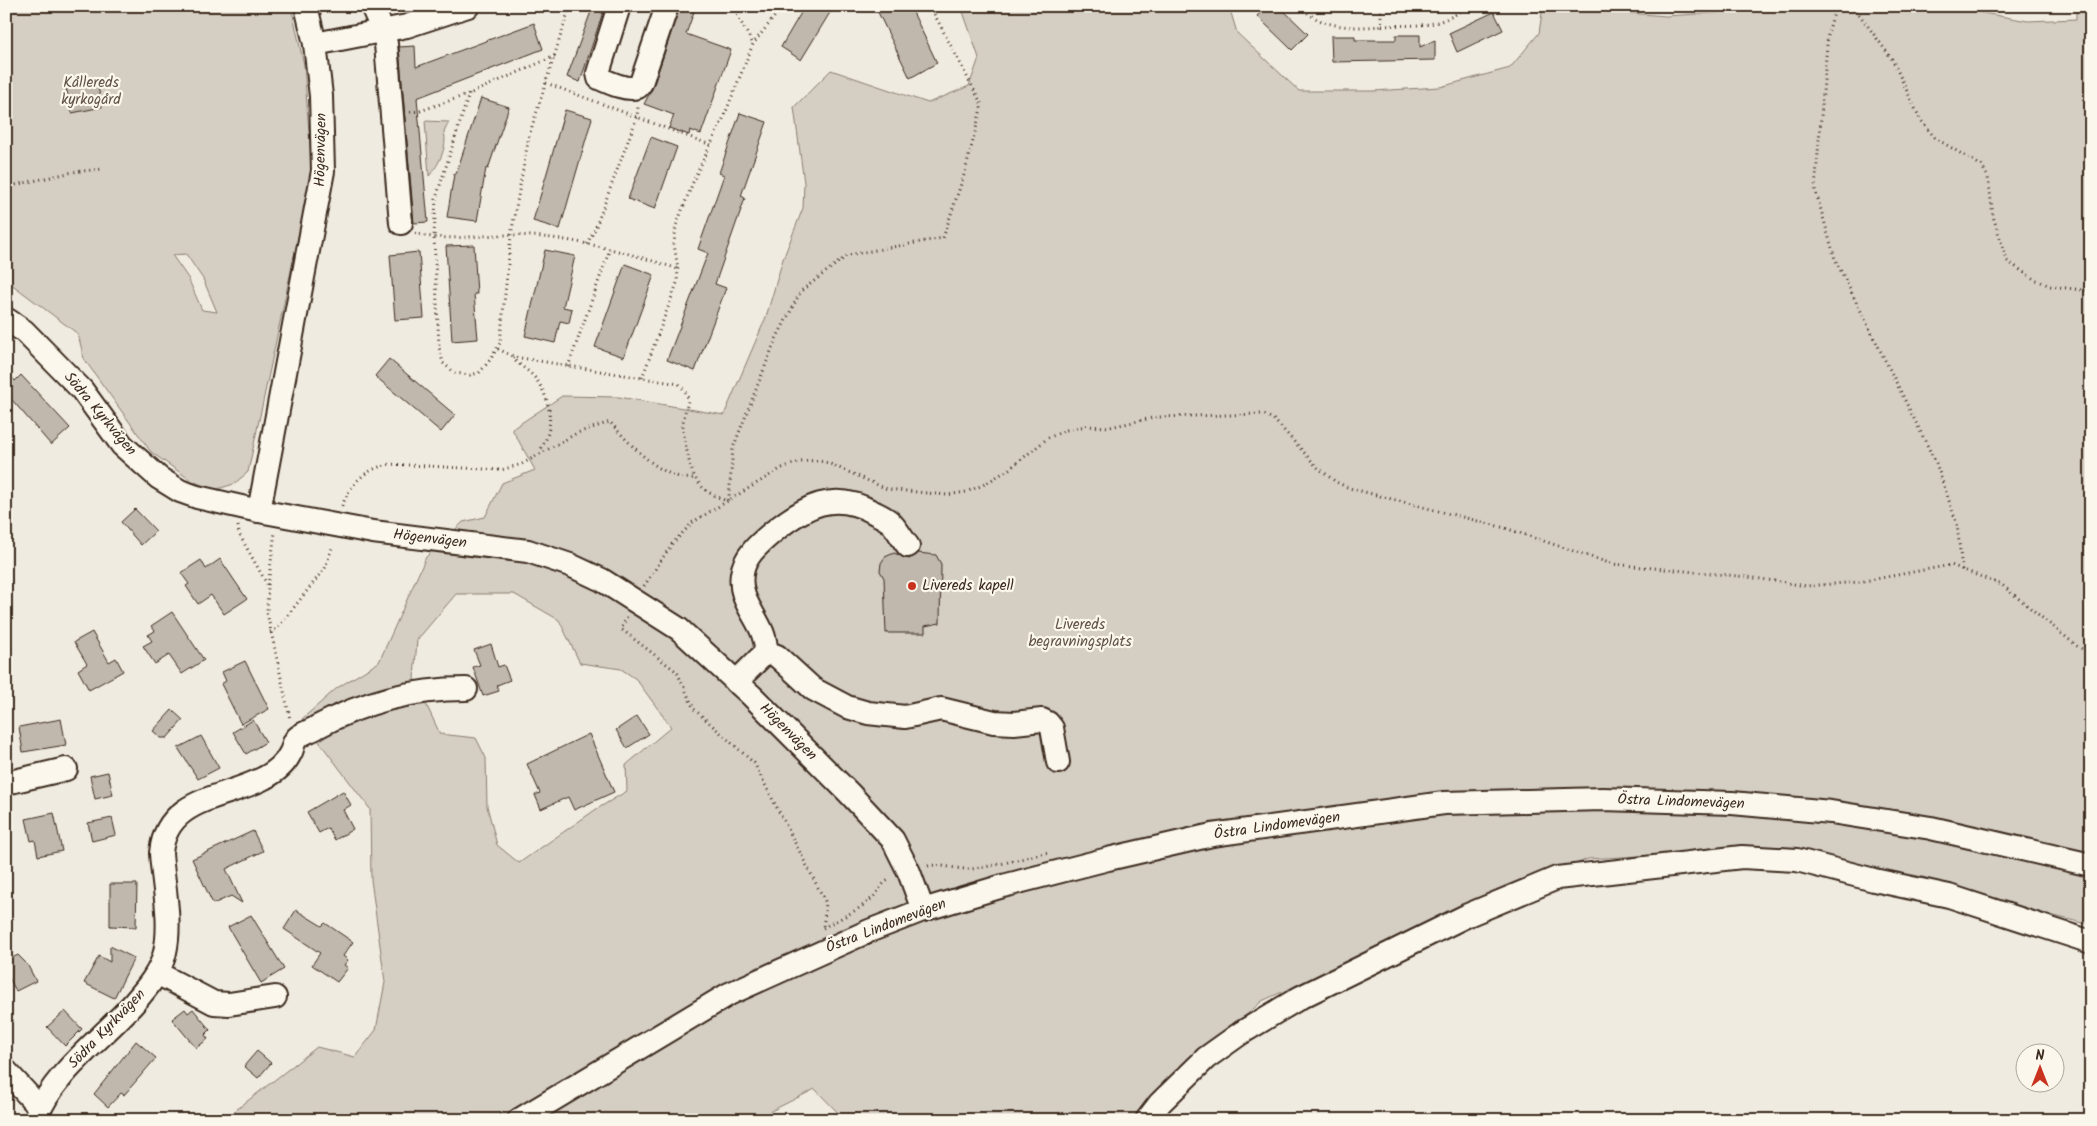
<svg xmlns="http://www.w3.org/2000/svg" width="2097" height="1126" font-family="Kalam,sans-serif">
<style>
.green{fill:#d5cec3;stroke:#887c70;fill-rule:evenodd}
.building{fill:#c0b8ad;stroke:#3b2a1e}
.lines{fill:none;stroke-linecap:round;stroke-linejoin:round}
.minor-casing{stroke:#3b2a1e;stroke-width:26}
.path{stroke:#3b2a1e;stroke-width:3;stroke-dasharray:1 4;stroke-linecap:butt}
.minor{stroke:#fbf7ec;stroke-width:22}
.poi-dot{fill:#c8321e;stroke:#fbf7ec;stroke-width:2}
.labels{text-anchor:middle;dominant-baseline:central;stroke-width:4.5;stroke-linejoin:round;paint-order:stroke}
.park-label{font-size:15px;fill:#625347;stroke:#fbf7ec}
.street-label{font-size:15px;fill:#3b2a1e;stroke:#fbf7ec}
.poi-label{font-size:15px;fill:#3b2a1e;stroke:#fbf7ec;text-anchor:start}
</style>
<rect width="100%" height="100%" fill="#f0ebe0"/>
<filter id="ink" filterUnits="userSpaceOnUse"><feTurbulence type="fractalNoise" baseFrequency=".02" numOctaves="2"/><feDisplacementMap in="SourceGraphic" scale="10" xChannelSelector="R" yChannelSelector="G"/><feConvolveMatrix kernelMatrix="1 2 1 2 8 2 1 2 1" color-interpolation-filters="sRGB"/></filter>
<g filter="url(#ink)">
<g class="green">
<path d="M6 6H291L304 65 312 172 248 472 234 484 214 490 192 481 151 452 84 359 78 334 6 280ZM186 254 203 279 217 312 202 310 188 278 172 255Z"/>
<path d="M961 6H1229L1237 33 1299 91H1373L1440 87 1510 68 1539 33 1543 6H1601L1604 11 1666 16 1728 12 1774 6H1943L2028 21 2076 19V6H2091V925L2005 904 1923 877 1779 848 1588 859 1501 893 1262 1001 1129 1120H845L815 1089 753 1120H223L317 1047 355 1057 376 1030 385 982 371 880 370 809 302 719 337 688 379 662 426 557 463 522 485 517 502 483 535 470 512 429 562 396 619 397 724 415 766 317 783 259 803 208 804 183 794 107 831 70 928 103 969 86 979 58ZM456 594H514L559 620 580 663 621 669 636 679 671 727 626 765 627 791 595 810 519 863 497 845 487 806 486 758 476 738 440 734 414 678 417 640Z"/>
<path d="M425 121 449 122 444 132C448 146 439 165 429 176Z"/>
</g>
<g class="building">
<polygon points="593,6 605,6 580,82 567,77"/>
<polygon points="680,6 696,6 686,34 731,50 701,134 690,130 689,135 669,128 674,115 644,104 653,87"/>
<polygon points="805,6 834,6 801,60 781,47"/>
<polygon points="875,6 910,6 937,63 910,78"/>
<polygon points="1267,6 1279,6 1308,34 1292,50 1257,16"/>
<polygon points="1494,12 1503,30 1457,52 1449,33"/>
<polygon points="534,23 543,49 417,98 428,222 414,223 399,47 415,46 416,67"/>
<polygon points="1396,35 1420,35 1420,47 1435,40 1435,60 1332,62 1331,36 1355,36 1355,40 1396,40"/>
<polygon points="97,81 102,107 72,113 66,88"/>
<polygon points="481,98 509,107 488,169 486,168 477,221 447,217 454,174 456,174"/>
<polygon points="565,110 592,118 560,229 533,221"/>
<polygon points="740,113 767,122 741,196 745,198 715,284 726,288 695,371 667,360 708,253 698,249 724,175 719,173"/>
<polygon points="651,137 677,147 655,209 628,199"/>
<polygon points="474,245 477,294 474,294 478,339 452,341 446,246"/>
<polygon points="545,250 575,256 563,307 572,309 569,323 560,321 555,343 525,336"/>
<polygon points="419,252 424,318 395,320 390,255"/>
<polygon points="625,264 654,275 624,357 595,347"/>
<polygon points="389,359 455,415 441,432 375,376"/>
<polygon points="6,370 15,381 21,375 70,428 51,445 6,393"/>
<polygon points="135,509 156,531 141,545 121,522"/>
<polygon points="894,553 909,559 918,553 936,555 941,564 940,623 925,626 925,633 886,633 884,578 880,571 881,563 885,557"/>
<polygon points="220,559 247,599 224,614 211,595 198,604 186,586 189,584 181,573 201,560 206,569"/>
<polygon points="172,612 204,660 182,674 169,655 155,664 143,646 152,641 148,635 155,631 151,626"/>
<polygon points="92,632 109,662 116,658 123,671 89,690 78,670 87,664 74,642"/>
<polygon points="491,644 498,667 504,665 510,680 497,685 499,691 483,696 473,667 480,665 474,650"/>
<polygon points="245,661 269,709 241,724 221,684 226,681 222,672"/>
<polygon points="172,710 183,720 167,738 161,738 153,731"/>
<polygon points="637,716 649,734 627,748 616,730"/>
<polygon points="61,719 66,745 23,752 19,727"/>
<polygon points="253,720 266,742 246,754 233,732"/>
<polygon points="589,734 614,792 574,810 568,797 541,809 535,795 540,793 527,764"/>
<polygon points="201,736 219,768 198,779 178,748"/>
<polygon points="108,772 113,795 95,799 90,776"/>
<polygon points="343,791 351,805 343,810 353,829 335,840 328,828 319,833 307,812"/>
<polygon points="54,813 62,851 38,856 35,840 31,841 26,819"/>
<polygon points="112,818 116,835 92,841 88,823"/>
<polygon points="253,831 263,851 226,869 242,903 231,896 213,904 192,859"/>
<polygon points="110,884 137,884 136,927 110,926"/>
<polygon points="296,910 322,926 325,923 353,942 343,956 348,960 344,965 348,968 337,982 312,965 320,953 284,929"/>
<polygon points="251,915 284,969 261,983 228,927"/>
<polygon points="110,946 134,958 114,998 84,983 99,956 110,962"/>
<polygon points="18,955 27,964 36,981 16,991 6,972 6,961"/>
<polygon points="185,1009 188,1013 193,1009 210,1030 205,1035 208,1039 196,1048 172,1019"/>
<polygon points="65,1011 82,1029 65,1046 47,1027"/>
<polygon points="136,1041 156,1058 124,1095 121,1093 108,1107 94,1094"/>
<polygon points="257,1051 271,1063 258,1078 244,1066"/>
</g>
<g class="lines">
<g class="minor-casing">
<g id="minor">
<polyline points="306,6 315,44 321,96 323,171 259,511 373,532 528,551 570,565 602,580 679,629 752,696 849,793 893,840 909,872 923,910"/>
<polyline points="372,6 383,31 386,44 401,223"/>
<path d="M619 6 598 73 599 78C610 83 627 91 638 87L641 83 667 6"/>
<polyline points="315,44 407,26 468,6"/>
<polyline points="6,319 24,331 82,390 122,445 159,478 180,491 197,497 259,511"/>
<polyline points="766,652 777,656 813,689 847,707 868,713 905,717 941,709 994,722 1014,723 1042,720 1048,723 1052,728 1058,762"/>
<path d="M736 682 766 652C767 622 737 605 742 574 744 556 760 543 773 532 805 506 834 490 873 512 879 515 886 518 890 522 897 528 902 539 908 546"/>
<polyline points="6,783 66,769"/>
<polyline points="157,973 214,1003 229,1004 275,997"/>
<polyline points="6,1071 40,1108"/>
<path d="M35 1120C54 1072 100 1041 133 1004 146 989 161 972 165 952 172 921 163 884 161 853 166 797 225 799 264 778 276 772 285 765 291 752 293 748 293 742 297 738 302 733 311 731 317 727 363 702 414 689 466 689"/>
<polyline points="519,1120 729,994 869,931 923,910 1003,886 1108,859 1212,835 1444,803 1603,799 1732,803 1831,812 1931,828 2091,865"/>
<polyline points="1147,1120 1160,1103 1206,1058 1241,1033 1301,997 1468,915 1557,878 1742,857 1797,860 1874,880 1949,896 2091,942"/>
</g>
</g>
<g class="path">
<polyline points="732,6 753,44"/>
<path d="M1300 6C1321 29 1352 28 1382 26"/>
<path d="M1380 6 1382 26C1421 24 1434 30 1469 6"/>
<polyline points="1836,6 1828,33 1815,189 1835,259 1936,463 1957,524 1962,570"/>
<polyline points="1853,6 1892,59 1920,119 1935,138 1982,166 1988,177 1993,216 2007,261 2034,279 2050,286 2091,291"/>
<polyline points="546,83 711,145"/>
<polyline points="469,94 436,198 434,236 439,347 443,363 455,373 470,375 479,373 490,360 500,343 511,235 529,136 570,6"/>
<polyline points="410,112 420,111 469,94 555,56"/>
<polyline points="6,187 73,172 103,169"/>
<path d="M415 233C441 243 483 234 510 235 568 236 624 251 678 269"/>
<polyline points="587,244 595,229 637,117 638,107"/>
<path d="M498 349 515 357 679 384C695 401 685 403 683 423 682 430 685 439 686 446 692 478 696 489 727 501L729 497 733 448 775 341 801 291 848 255 943 238 965 172 982 105 930 6"/>
<path d="M515 357 514 360C521 366 529 371 535 378 551 398 556 430 539 451"/>
<polyline points="568,367 610,249"/>
<polyline points="642,378 677,283 678,269 674,244 676,226 695,177 723,119 753,44 783,6"/>
<path d="M342 506C351 483 365 469 390 464L501 470 522 464 577 433 610 422C629 443 663 482 694 478"/>
<polyline points="238,526 239,534 268,586 267,613 290,719"/>
<polyline points="268,585 275,532"/>
<path d="M644 586 672 544 693 522 782 468C798 462 811 458 828 463L887 489 947 495 966 492 983 485 1008 470 1048 438 1066 430 1086 426 1110 427 1157 417 1263 414 1273 419 1280 426 1317 467 1336 482 1349 488 1505 528 1612 564 1748 577 1807 586 1859 582 1951 565 2002 585 2077 646 2091 654"/>
<polyline points="627,617 621,629 677,672 694,709 754,763 826,903 823,928"/>
<polyline points="270,632 277,629 325,568 333,545"/>
<path d="M928 866C937 863 957 870 971 869 997 866 1023 858 1049 852"/>
<path d="M823 928C838 919 856 912 870 900 879 893 880 883 891 879"/>
<polyline points="491,1120 501,1113"/>
</g>
<use href="#minor" class="minor"/>
</g>
</g>
<circle class="poi-dot" cx="912" cy="586" r="5"/>
<g class="labels">
<g class="park-label">
<text x="91" y="83">Kållereds<tspan x="91" dy="17">kyrkogård</tspan></text>
<text x="1080" y="625">Livereds<tspan x="1080" dy="17">begravningsplats</tspan></text>
</g>
<g class="street-label">
<text transform="translate(321 150) rotate(-89)">Högenvägen</text>
<text transform="translate(100 414) rotate(50)">Södra Kyrkvägen</text>
<text transform="translate(430 539) rotate(7)">Högenvägen</text>
<text transform="translate(788 732) rotate(45)">Högenvägen</text>
<text transform="translate(1681 802) rotate(2)">Östra Lindomevägen</text>
<text transform="translate(1277 826) rotate(-8)">Östra Lindomevägen</text>
<text transform="translate(886 926) rotate(-21)">Östra Lindomevägen</text>
<text transform="translate(107 1029) rotate(-46)">Södra Kyrkvägen</text>
</g>
<g class="poi-label">
<text x="922" y="586">Livereds kapell</text>
</g>
</g>
<rect width="2097" height="1126" fill="none" stroke="#fbf7ec" stroke-width="25"/>
<rect x="12" y="12" width="2072" height="1101" fill="none" stroke="#3b2a1e" stroke-width="2" filter="url(#ink)"/>
<g transform="translate(2040 1068)"><circle r="24" fill="#fbf7ec" stroke="#aea59a"/>
<path d="M0-4L9 19L0 12L-9 19Z" fill="#c8321e"/>
<text y="-8" font-size="14" font-weight="bold" text-anchor="middle" fill="#3b2a1e">N</text>
</g>
</svg>
